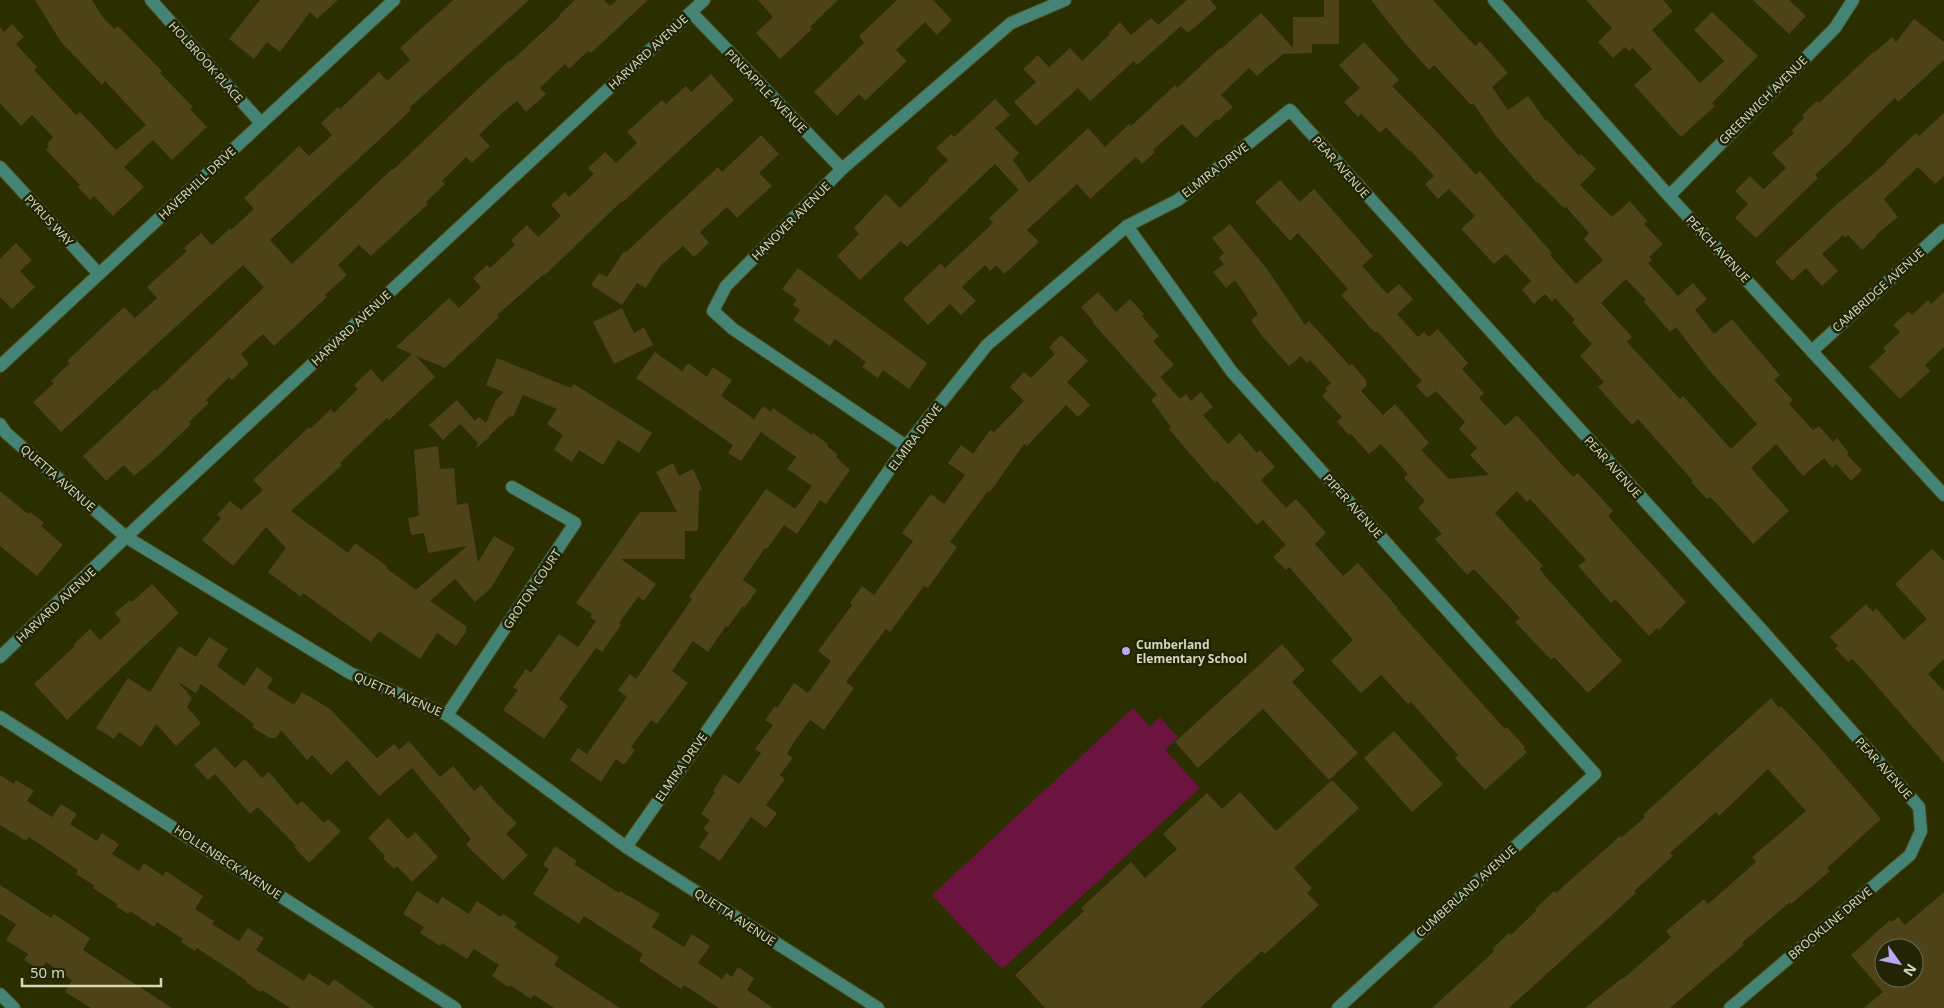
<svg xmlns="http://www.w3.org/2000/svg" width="1944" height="1008" font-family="'Noto Sans',sans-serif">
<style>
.green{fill:#6b143f}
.building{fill:#4d4218;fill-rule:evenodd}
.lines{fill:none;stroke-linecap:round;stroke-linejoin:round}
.minor-casing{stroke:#464a1e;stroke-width:14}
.minor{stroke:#458474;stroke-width:12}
.poi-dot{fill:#bca9f5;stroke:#212405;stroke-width:2}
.labels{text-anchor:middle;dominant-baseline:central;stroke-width:5;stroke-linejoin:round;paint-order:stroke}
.street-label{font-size:12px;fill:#d2d8b9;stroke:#212405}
.poi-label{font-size:12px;font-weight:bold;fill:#d2d8b9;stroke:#212405;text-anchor:start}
</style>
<rect width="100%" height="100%" fill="#2b2f00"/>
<polygon class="green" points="1133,708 1150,727 1160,717 1178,737 1165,750 1200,788 1002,969 932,895"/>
<g class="building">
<polygon points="35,0 92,0 102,16 114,29 118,26 162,71 160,73 193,107 190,109 207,127 172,160 153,140 124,167 144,187 113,216 94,196 90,200 78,187 80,185 46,150 49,146 47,144 53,137 32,115 21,126 0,103 0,27 4,32 12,24 24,37 16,44 37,67 34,70 76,115 80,112 116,150 146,125 105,81 102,85 61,42"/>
<polygon points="260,0 338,0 317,19 310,12 280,52 267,42 254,59 229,39"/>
<polygon points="453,0 529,0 409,108 411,110 378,141 270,240 292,264 392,169 393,170 481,86 510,60 511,61 560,16 559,15 575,0 604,0 610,6 617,0 648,0 591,53 588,51 569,69 565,64 540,88 546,94 526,112 517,101 500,115 479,135 490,146 472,163 466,157 442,181 445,184 426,202 428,204 371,256 359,245 338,265 347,275 325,295 327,297 274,346 263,334 241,354 249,364 232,380 229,377 206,400 209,403 189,422 191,424 157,457 134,476 124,465 106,481 83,456 155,389 156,391 264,287 243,265 61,432 33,402 54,383 51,381 70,363 67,361 124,307 135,318 157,298 147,287 187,251 184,248 201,233 212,245 230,228 231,230 254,209 244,198 299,146 309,156 332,135 321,123 338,107 340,109 379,72 387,81 410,60 400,48"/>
<polygon points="758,0 838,0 810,27 812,29 780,59 756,33 773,17"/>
<polygon points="897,0 933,0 952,20 937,35 925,22 896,50 907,61 865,101 859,94 837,116 814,92 864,43 859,36"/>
<polygon points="1187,0 1210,0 1217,8 1188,33 1181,26 1137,65 1134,61 1090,101 1078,88 1036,126 1014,102 1036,82 1023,69 1038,55 1049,67 1070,48 1082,61 1110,34 1109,33 1120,22 1131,35 1151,18 1158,25"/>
<polygon points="1324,0 1339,0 1339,44 1312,44 1312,53 1283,54 1257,76 1249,68 1221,95 1233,107 1218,121 1216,119 1196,138 1182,124 1153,150 1155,152 1142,164 1136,157 1090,199 1077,184 1027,230 1039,242 1024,256 1004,274 996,265 990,271 985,265 962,287 976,301 961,315 950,304 928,325 903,299 941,263 945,268 993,223 989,218 1019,190 995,164 907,247 901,241 860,280 837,256 859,234 854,228 886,194 900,208 929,180 928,179 948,160 936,148 951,134 954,137 995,99 1010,115 995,128 1019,153 1013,160 1029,183 1088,128 1105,147 1129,124 1131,126 1175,85 1177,88 1220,48 1221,49 1261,13 1293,48 1293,17 1324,17"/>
<path d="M1371 0H1433L1475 46 1480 41 1508 73 1492 87 1508 110 1528 96 1546 121 1547 120 1579 156 1581 154 1596 169 1580 185 1612 217 1630 201 1647 221 1644 224 1663 244 1649 257 1652 260 1648 263 1678 296 1693 283 1707 299 1695 310 1714 334 1732 319 1780 375 1774 380 1793 400 1789 404 1813 430 1819 426 1833 442 1837 438 1849 453 1847 455 1862 470 1851 481 1836 464 1832 468 1824 458 1803 476 1776 444 1751 468 1789 511 1753 544 1719 506 1710 497 1707 499 1691 482 1693 481 1638 419 1632 425 1598 387 1604 382 1580 356 1592 344 1572 322 1575 320 1555 298 1552 302 1545 294 1534 304 1522 290 1531 281 1506 254 1494 264 1461 229 1475 216 1449 189 1438 199 1425 184 1434 176 1410 150 1409 151 1386 127 1380 133 1361 114 1358 117 1344 102 1360 88 1339 65 1364 42 1399 80 1392 86 1439 134 1476 175 1480 171 1552 253 1550 255 1576 284 1603 260 1584 239 1589 233 1566 207 1564 208 1538 182 1537 183 1496 136 1473 103 1471 105 1434 65 1429 70 1404 42ZM1626 279 1646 300 1644 302 1670 332 1676 327 1708 369 1757 424 1731 449 1683 396 1680 399 1627 342 1632 337 1601 303Z"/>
<polygon points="1586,0 1663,0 1673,11 1652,30 1700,83 1724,61 1694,30 1712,12 1758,56 1712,103 1715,106 1681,137 1634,85 1652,69 1633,48 1629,51 1625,47 1613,58 1598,42 1612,28"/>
<polygon points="1753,0 1789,0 1806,16 1789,34"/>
<polygon points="1914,19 1944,42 1944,60 1898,102 1895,98 1852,139 1853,140 1815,175 1818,178 1756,238 1735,218 1748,204 1735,191 1750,176 1763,189 1765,188 1786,168 1772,153 1794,133 1792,130 1804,118 1802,115 1817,101 1819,103 1873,52 1874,53 1892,37 1896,42"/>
<polygon points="711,74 734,100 623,202 622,201 545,275 544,274 497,315 499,317 445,368 416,356 435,377 389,420 387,418 340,463 342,465 291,511 348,553 355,543 387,566 386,568 416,590 467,546 428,553 424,533 411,535 408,518 419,516 414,450 438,446 440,469 454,468 457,505 468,503 478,562 494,536 515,548 491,588 475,602 455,579 430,601 466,626 466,632 456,646 437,633 420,659 379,631 371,642 303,593 301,597 268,572 286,548 266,527 233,566 202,540 221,518 217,515 230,501 241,510 263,490 253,480 309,427 310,429 331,409 334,413 358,389 354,385 371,369 382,382 412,354 396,347 449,298 459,308 481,287 473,278 487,265 490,268 515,245 511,240 527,225 538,237 561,216 551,205 565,192 569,197 594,174 588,168 605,152 616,163 637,143 627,132 662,100 666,104 686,86 691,92"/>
<polygon points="1944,113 1944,176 1935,184 1918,167 1884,199 1898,217 1876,235 1877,236 1862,250 1848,235 1845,238 1843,235 1822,254 1838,271 1822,286 1806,268 1792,281 1775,262 1836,205 1887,162 1886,161 1916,133 1919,136"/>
<polygon points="761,135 779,154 759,173 772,186 737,218 727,207 700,232 709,243 694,257 683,246 660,266 646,288 637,283 622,305 591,285 599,273 607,277 624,251 626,252 718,167 722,172"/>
<polygon points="1280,180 1300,202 1314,189 1373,256 1362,266 1387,294 1399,284 1413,299 1397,314 1418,337 1424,332 1429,337 1438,329 1468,363 1462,369 1484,393 1479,398 1505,426 1517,415 1573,477 1578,473 1613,511 1608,516 1686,602 1659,630 1657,628 1649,636 1615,599 1611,603 1578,566 1586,560 1530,499 1527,502 1517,491 1495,513 1543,566 1540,569 1546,577 1622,661 1588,693 1554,657 1551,660 1515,622 1520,618 1474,569 1467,575 1435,539 1442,534 1418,508 1425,501 1404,478 1408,474 1381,444 1369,454 1351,434 1349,435 1337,422 1342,417 1322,396 1327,391 1325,388 1331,383 1310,360 1307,363 1301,356 1289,366 1262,336 1251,320 1258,314 1235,280 1226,288 1213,272 1224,264 1219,258 1224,253 1212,238 1230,224 1267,269 1305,325 1309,321 1350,366 1352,364 1366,380 1367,386 1361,391 1383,415 1395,404 1429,443 1421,450 1449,479 1489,475 1470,455 1477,448 1459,429 1465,422 1436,391 1427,398 1416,386 1422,381 1377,331 1375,333 1341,295 1348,289 1298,233 1290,241 1255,202"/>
<polygon points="16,243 32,260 20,271 35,287 12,309 0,297 0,259"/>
<polygon points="798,268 927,363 909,389 883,370 878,378 862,367 866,362 835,339 830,346 793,320 800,310 793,305 797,300 782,289"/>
<polygon points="1098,292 1116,312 1130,299 1144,314 1142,316 1159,336 1153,341 1174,365 1160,377 1180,399 1186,394 1191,401 1201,392 1213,407 1203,415 1228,444 1240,433 1257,453 1260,450 1275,467 1261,480 1286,508 1296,499 1326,533 1315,544 1343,576 1358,563 1398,608 1397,609 1505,729 1507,727 1525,747 1524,749 1527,752 1485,790 1455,758 1458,755 1411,702 1408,704 1381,675 1361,693 1331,661 1353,640 1289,567 1286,570 1273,557 1286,545 1263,520 1257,525 1217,481 1215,483 1169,429 1171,427 1151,400 1157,395 1093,323 1094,322 1081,307"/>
<polygon points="1944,292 1944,347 1925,365 1930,371 1900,399 1869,367 1886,351 1883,348 1900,332 1893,325 1909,311 1912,315 1928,300 1931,304"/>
<polygon points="622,308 634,333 644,327 653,345 614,364 593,322"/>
<polygon points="1061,335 1088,361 1067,382 1090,405 1078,417 1066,405 1027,446 1024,444 990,492 988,491 950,542 957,547 928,588 924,586 890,632 886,629 846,682 854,688 824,730 810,720 794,742 787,754 793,758 780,775 785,779 766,805 777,813 766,828 751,817 720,861 699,847 709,833 703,829 710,820 701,814 715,792 713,791 724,774 739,784 761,753 755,749 773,725 765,720 775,706 777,708 794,683 808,693 831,661 818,651 852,605 850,603 862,586 874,595 913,541 902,533 915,515 931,494 944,504 965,475 948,463 961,445 973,454 990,430 994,432 1024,401 1010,387 1024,372 1031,378 1055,354 1049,347"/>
<polygon points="655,352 682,371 688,363 707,377 713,367 732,380 721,396 754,419 763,406 771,412 773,408 812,435 813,433 828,444 827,446 838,455 836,457 850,470 826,504 820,500 797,534 784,525 767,549 765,548 743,580 757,590 745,607 743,606 728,627 726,626 708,652 693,641 672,671 688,683 657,724 651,720 631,747 635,750 624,765 616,759 601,782 570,760 578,748 587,754 627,697 618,690 630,674 636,679 692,599 689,597 766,489 795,509 812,486 787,469 796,457 761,432 741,461 728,453 733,445 636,378"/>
<polygon points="497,358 571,388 574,384 652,433 639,453 618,440 603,465 579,450 572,462 554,450 563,435 547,424 557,409 523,395 513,417 510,416 489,436 490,437 475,449 478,443 460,424 443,440 429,425 457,400 475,421 479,417 486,423 496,400 504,392 486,385"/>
<polygon points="673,463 679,476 693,469 702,489 699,491 698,531 685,531 685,559 621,559 656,584 644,601 638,597 619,623 621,625 602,652 596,648 559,699 568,706 544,739 503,710 518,690 513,687 526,669 531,673 559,634 578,647 596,621 590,617 592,614 576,603 640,512 677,512 656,472"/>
<polygon points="0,491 28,514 30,512 44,523 41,526 63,545 37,576 0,546"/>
<polygon points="1932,549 1944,561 1944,659 1928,674 1944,691 1944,763 1860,667 1852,659 1848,662 1835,648 1838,646 1830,637 1866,604 1873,612 1876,608 1904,640 1927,619 1895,584"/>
<polygon points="152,584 179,613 67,720 34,684 75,646 73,645 90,629 100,640 121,621 115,613 130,600 132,602"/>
<polygon points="209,637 228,649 217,666 244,686 257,667 273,679 267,688 294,705 302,692 330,709 377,758 394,744 399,750 409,741 440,777 453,766 474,791 481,785 495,802 517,823 506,834 528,855 503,880 466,845 471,839 412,768 379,796 347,760 331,775 312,755 307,760 281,730 276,738 270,738 252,727 254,724 201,684 196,693 178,682 192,698 187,707 201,723 176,746 156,724 141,747 119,732 114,739 96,728 128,678 150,692 179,646 196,657"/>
<polygon points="1282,644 1305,670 1292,682 1358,753 1329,780 1263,709 1198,768 1175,742"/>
<polygon points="1771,698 1779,708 1781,706 1814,741 1881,819 1827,868 1830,871 1791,904 1790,902 1742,943 1744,945 1670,1008 1585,1008 1622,978 1623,979 1671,937 1666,931 1704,899 1708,904 1756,862 1752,857 1806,811 1768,769 1719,816 1716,812 1670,853 1673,856 1634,891 1636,893 1509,1008 1432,1008 1488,957 1494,951 1492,949 1509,933 1511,935 1537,910 1535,909 1554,891 1556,893 1620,836 1621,838 1645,817 1643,815"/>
<polygon points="1394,731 1443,784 1412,812 1364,758"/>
<polygon points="215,747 235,768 245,759 262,778 269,772 297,805 302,801 324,823 328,819 341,831 309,863 294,847 296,846 258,807 250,814 215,774 208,780 194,765"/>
<polygon points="0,775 14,784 16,780 34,791 27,801 52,817 61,804 77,814 70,824 97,841 102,833 119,844 112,854 139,871 144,863 163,876 166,871 203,896 195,909 214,921 212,924 239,941 248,928 264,938 256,950 304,981 309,973 329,986 334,979 375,1008 290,1008 262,990 260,992 246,982 247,981 197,948 195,951 181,942 183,939 157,922 154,927 130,911 128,914 116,906 117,904 93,888 95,886 76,874 78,870 29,837 26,841 0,825"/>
<polygon points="1332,780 1359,808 1294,868 1312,888 1307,893 1319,905 1265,954 1262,951 1200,1008 1045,1008 1015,975 1084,911 1081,908 1131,862 1145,878 1177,849 1163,834 1207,793 1222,809 1240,792 1276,831"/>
<polygon points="388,818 408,839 415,832 438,857 412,882 397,866 394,869 383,858 385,856 368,838"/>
<polygon points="555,846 577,861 574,864 619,893 620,891 660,914 652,927 684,947 692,934 710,946 698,963 722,979 726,973 732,977 738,967 754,978 747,990 773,1008 719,1008 684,985 681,989 639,961 643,954 584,916 579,924 533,894 549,869 543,865"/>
<polygon points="0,885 51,918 54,914 90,938 83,950 172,1008 91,1008 65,992 72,980 46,962 40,971 24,960 28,954 6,940 16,924 0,914"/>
<polygon points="417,891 438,904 442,897 469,914 477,901 501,917 503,914 517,923 514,927 559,957 554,965 620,1008 554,1008 534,995 531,999 510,985 508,987 492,976 499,965 474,949 467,959 442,943 440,946 420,933 424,927 403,914"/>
<path d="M1944 892V1008H1864L1883 992 1851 955 1890 920 1892 922 1898 917 1905 925ZM1884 948H1914V978H1884Z"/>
</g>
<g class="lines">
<g class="minor-casing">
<g id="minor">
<polyline points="151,0 261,123"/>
<polyline points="1494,0 1669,196 1944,495"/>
<polyline points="691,12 842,169"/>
<polyline points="0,167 98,273"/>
<polyline points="1669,196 1835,28 1853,0"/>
<polyline points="1127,226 1232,372 1595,774 1338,1008"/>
<polyline points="1812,351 1944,230"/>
<polyline points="0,366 394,0"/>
<polyline points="0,424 6,433 126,537 350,673 447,715 626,847 878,1008"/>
<polyline points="906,446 733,329 713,311 726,286 842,169 1011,23 1065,0"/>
<polyline points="0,657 126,537 704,0"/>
<polyline points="447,715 575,523 512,487"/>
<polyline points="0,717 455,1008"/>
<polyline points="626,847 906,446 987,345 1127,226 1178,200 1290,110 1760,628 1919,807 1921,831 1910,855 1730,1008"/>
<polyline points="0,994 14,1008"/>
</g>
</g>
<use href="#minor" class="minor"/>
</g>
<circle class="poi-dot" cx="1126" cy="651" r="5"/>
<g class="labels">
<g class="street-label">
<text transform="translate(648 52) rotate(-43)">HARVARD AVENUE</text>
<text transform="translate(206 62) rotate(48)">HOLBROOK PLACE</text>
<text transform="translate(766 91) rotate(46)">PINEAPPLE AVENUE</text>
<text transform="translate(1763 100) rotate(-45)">GREENWICH AVENUE</text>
<text transform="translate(1341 167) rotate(48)">PEAR AVENUE</text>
<text transform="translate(1215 170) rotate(-38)">ELMIRA DRIVE</text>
<text transform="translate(197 183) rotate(-43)">HAVERHILL DRIVE</text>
<text transform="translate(49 220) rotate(47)">PYRUS WAY</text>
<text transform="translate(791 221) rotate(-45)">HANOVER AVENUE</text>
<text transform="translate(1718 249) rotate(47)">PEACH AVENUE</text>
<text transform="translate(1878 290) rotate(-42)">CAMBRIDGE AVENUE</text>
<text transform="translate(351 328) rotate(-43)">HARVARD AVENUE</text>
<text transform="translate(915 437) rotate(-53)">ELMIRA DRIVE</text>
<text transform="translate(1613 467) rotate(48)">PEAR AVENUE</text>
<text transform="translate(58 478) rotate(41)">QUETTA AVENUE</text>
<text transform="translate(1353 506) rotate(48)">PIPER AVENUE</text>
<text transform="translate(532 589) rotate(-56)">GROTON COURT</text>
<text transform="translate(56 605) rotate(-43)">HARVARD AVENUE</text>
<text transform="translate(398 694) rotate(23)">QUETTA AVENUE</text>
<text transform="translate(681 767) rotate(-55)">ELMIRA DRIVE</text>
<text transform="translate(1884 768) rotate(48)">PEAR AVENUE</text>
<text transform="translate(228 862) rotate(33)">HOLLENBECK AVENUE</text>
<text transform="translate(1466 891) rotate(-42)">CUMBERLAND AVENUE</text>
<text transform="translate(735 917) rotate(33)">QUETTA AVENUE</text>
<text transform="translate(1830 923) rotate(-40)">BROOKLINE DRIVE</text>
</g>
<g class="poi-label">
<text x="1136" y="644">Cumberland<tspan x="1136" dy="14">Elementary School</tspan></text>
</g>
</g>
<g transform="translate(1899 963) rotate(123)"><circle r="24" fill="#212405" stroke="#686c4d"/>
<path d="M0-4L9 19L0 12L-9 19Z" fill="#bca9f5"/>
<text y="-8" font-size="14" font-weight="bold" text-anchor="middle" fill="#d2d8b9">N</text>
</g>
<path d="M22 978v8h139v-8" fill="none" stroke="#d2d8b9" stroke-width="2.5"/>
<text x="30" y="978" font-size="15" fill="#d2d8b9" stroke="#212405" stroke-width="4" paint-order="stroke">50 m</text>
</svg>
